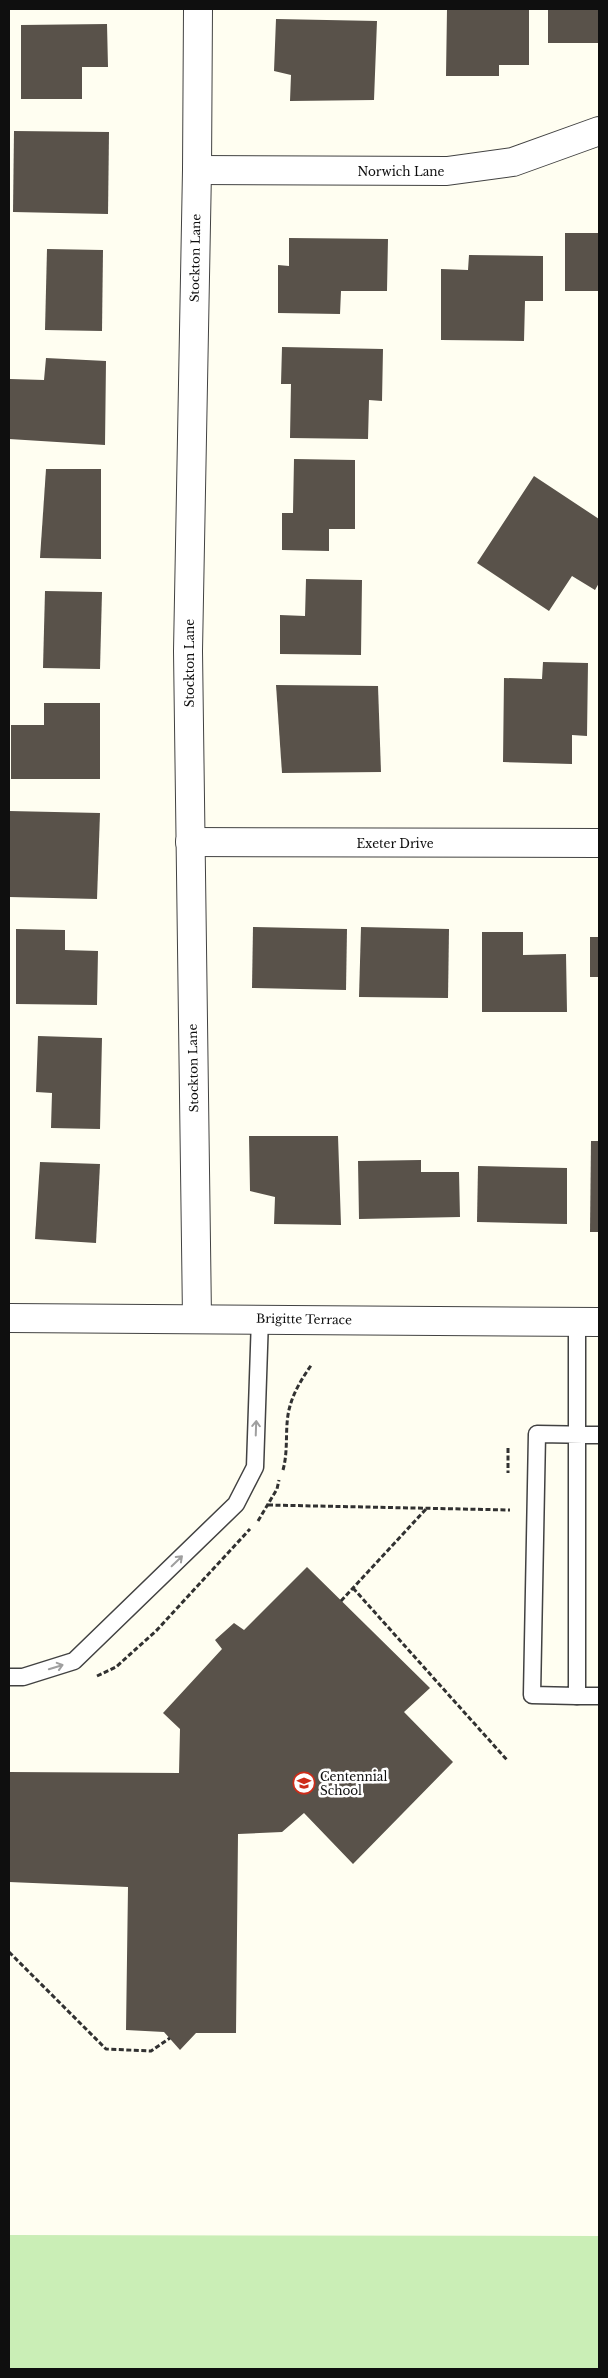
<svg xmlns="http://www.w3.org/2000/svg" width="608" height="2378" font-family="'Libre Baskerville',serif">
<style>
.green{fill:#caeeb6}
.building{fill:#59524a}
.lines{fill:none;stroke-linecap:round;stroke-linejoin:round}
.service-casing{stroke:#424242;stroke-width:19}
.minor-casing{stroke:#424242;stroke-width:30}
.path{stroke:#313131;stroke-width:3;stroke-dasharray:5 2.5;stroke-linecap:butt}
.service{stroke:#fff;stroke-width:16}
.minor{stroke:#fff;stroke-width:28}
.oneway{stroke:#9f9f9f}
.labels{text-anchor:middle;dominant-baseline:central;stroke-width:5;stroke-linejoin:round;paint-order:stroke}
.street-label{font-size:12px;fill:#0f0f0f;stroke:#fff}
.poi-label{font-size:12px;fill:#0f0f0f;stroke:#fff;text-anchor:start}
</style>
<rect width="100%" height="100%" fill="#fffef1"/>
<polygon class="green" points="9,2235 599,2236 599,2369 9,2369"/>
<g class="building">
<polygon points="447,9 529,9 529,65 499,65 499,76 446,76"/>
<rect x="548" y="9" width="51" height="34"/>
<polygon points="276,19 377,21 374,100 290,101 291,75 274,71"/>
<polygon points="107,24 108,67 82,67 82,99 21,99 21,25"/>
<polygon points="14,131 109,132 108,214 13,212"/>
<rect x="565" y="233" width="34" height="58"/>
<polygon points="289,238 388,239 387,291 341,291 340,314 278,313 278,265 289,266"/>
<polygon points="47,249 103,250 102,331 45,330"/>
<polygon points="469,255 543,256 543,301 525,301 524,341 441,340 441,269 468,270"/>
<polygon points="282,347 383,349 382,401 369,400 368,439 290,438 291,384 281,384"/>
<polygon points="46,358 106,361 105,445 9,439 10,379 44,380"/>
<polygon points="294,459 355,460 355,529 329,529 329,551 282,550 282,513 293,513"/>
<polygon points="46,469 101,469 101,559 40,558"/>
<polygon points="534,476 599,519 599,583 595,590 572,576 549,611 477,563"/>
<polygon points="306,579 362,580 361,655 280,654 280,615 305,616"/>
<polygon points="45,591 102,592 100,669 43,668"/>
<polygon points="543,662 588,663 587,736 572,735 572,764 503,762 504,678 542,679"/>
<polygon points="276,685 378,686 381,772 282,773"/>
<polygon points="44,703 100,703 100,779 11,779 11,725 44,725"/>
<polygon points="9,811 100,813 97,899 9,897"/>
<polygon points="253,927 347,929 346,990 252,988"/>
<polygon points="361,927 449,929 448,998 359,997"/>
<polygon points="16,929 65,930 65,950 98,951 97,1005 16,1004"/>
<polygon points="482,932 523,932 523,955 566,954 567,1012 482,1012"/>
<rect x="590" y="937" width="9" height="40"/>
<polygon points="38,1036 102,1038 100,1129 51,1128 52,1093 36,1092"/>
<polygon points="249,1136 338,1136 341,1225 274,1224 275,1197 250,1191"/>
<polygon points="591,1141 599,1141 599,1232 590,1232"/>
<polygon points="421,1160 421,1172 459,1172 460,1217 359,1219 358,1161"/>
<polygon points="40,1162 100,1164 96,1243 35,1239"/>
<polygon points="478,1166 567,1168 567,1224 477,1222"/>
<polygon points="307,1567 430,1688 404,1712 453,1762 353,1864 304,1813 282,1832 238,1834 236,2033 196,2033 180,2050 164,2032 126,2030 128,1887 9,1882 9,1772 179,1773 180,1729 163,1713 222,1649 215,1640 234,1623 244,1630"/>
</g>
<g class="lines">
<g class="service-casing">
<g id="service">
<polyline points="577,1322 577,1696 532,1695 537,1434 599,1435"/>
<polyline points="9,1677 23,1677 74,1661 236,1504 255,1467 260,1318"/>
<polyline points="577,1696 599,1696"/>
</g>
</g>
<g class="minor-casing">
<g id="minor">
<polyline points="197,170 447,171 513,162 599,131"/>
<polyline points="190,842 599,843"/>
<polyline points="9,1318 599,1322"/>
<polyline points="197,1318 188,651 197,170 198,9"/>
</g>
</g>
<g class="path">
<polyline points="508,1448 508,1473"/>
<path d="M283 1470C289 1448 284 1426 290 1406 294 1391 303 1377 312 1364"/>
<polyline points="268,1505 510,1510"/>
<polyline points="258,1521 277,1489 279,1480"/>
<polyline points="353,1588 507,1760"/>
<polyline points="341,1601 426,1509"/>
<polyline points="97,1676 116,1667 156,1631 250,1529"/>
<polyline points="9,1952 106,2049 151,2051 170,2038"/>
</g>
<use href="#service" class="service"/>
<use href="#minor" class="minor"/>
</g>
<defs><path id="oneway-shaft" d="M-6 0H5M1.5-3L5.5 0L1.5 3" fill="none" stroke-width="1.6" stroke-linecap="round" stroke-linejoin="round" transform="scale(1.25)"/></defs>
<g class="oneway">
<use href="#oneway-shaft" transform="translate(256 1428) rotate(-88)"/>
<use href="#oneway-shaft" transform="translate(177 1561) rotate(-44)"/>
<use href="#oneway-shaft" transform="translate(56 1667) rotate(-17)"/>
</g>
<defs>
<g id="school-ring" transform="scale(1.125)"><circle r="9.5" fill="#fff" stroke="#cd2c19" stroke-width="1.5"/><path d="M0-5L7-2L0 1L-7-2ZM-4 1L0 2.5L4 1V4Q0 6-4 4Z" fill="#cd2c19"/></g>
</defs>
<g fill-rule="evenodd">
<use href="#school-ring" x="304" y="1783"/>
</g>
<g class="labels">
<g class="street-label">
<text x="401" y="171">Norwich Lane</text>
<text transform="translate(195 258) rotate(-89)">Stockton Lane</text>
<text transform="translate(189 663) rotate(-90)">Stockton Lane</text>
<text x="395" y="843">Exeter Drive</text>
<text transform="translate(193 1068) rotate(-91)">Stockton Lane</text>
<text transform="translate(304 1319) rotate(1)">Brigitte Terrace</text>
</g>
<g class="poi-label">
<text x="320" y="1776">Centennial<tspan x="320" dy="14">School</tspan></text>
</g>
</g>
<rect width="608" height="2378" fill="none" stroke="#0f0f0f" stroke-width="20"/>
</svg>
